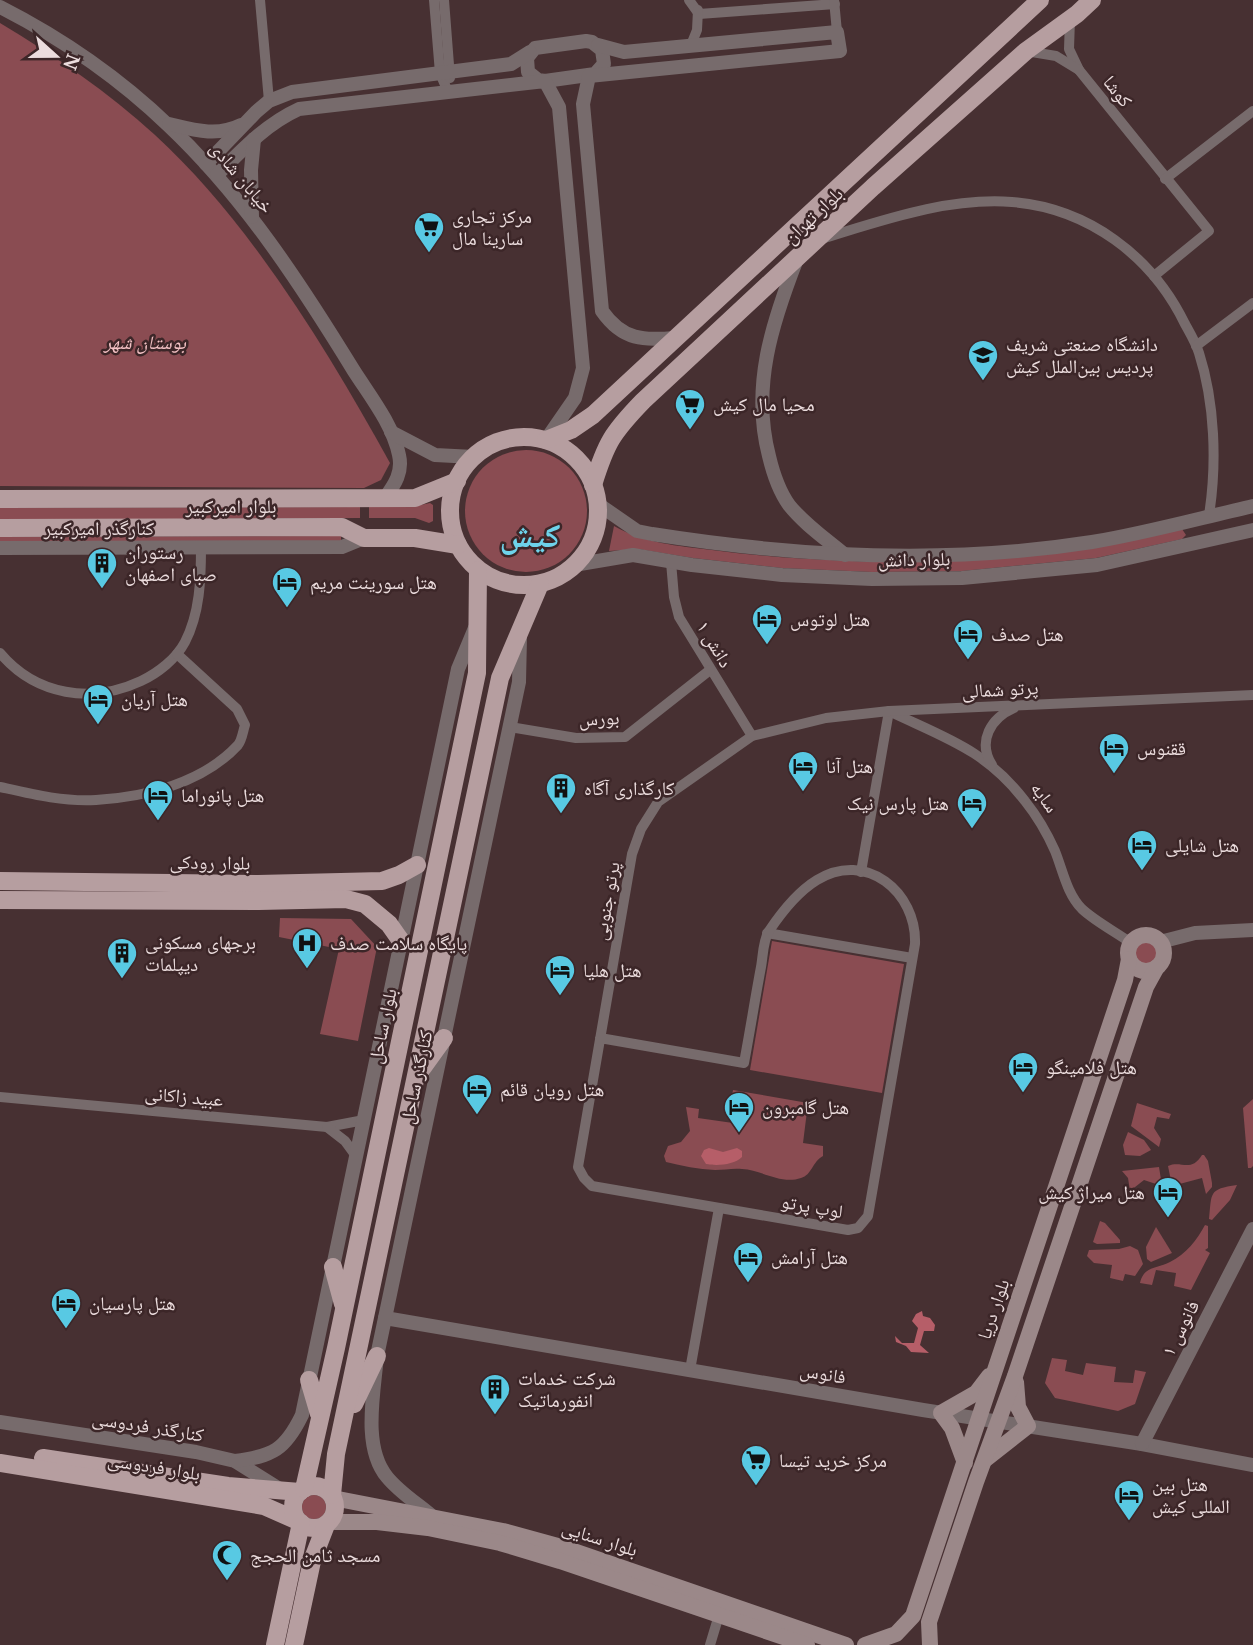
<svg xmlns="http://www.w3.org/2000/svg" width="1253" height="1645" font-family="'Noto Serif','Noto Naskh Arabic',serif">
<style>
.green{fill:#8a4c52}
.water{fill:#b65e68}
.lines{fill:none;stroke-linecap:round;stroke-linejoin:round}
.minor{stroke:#776b6c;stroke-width:10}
.tertiary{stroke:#776b6c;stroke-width:14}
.secondary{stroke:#9b8889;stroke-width:16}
.primary{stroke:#b69ea0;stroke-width:18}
.labels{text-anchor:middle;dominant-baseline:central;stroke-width:5;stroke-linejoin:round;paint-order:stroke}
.street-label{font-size:19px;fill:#ebdcdd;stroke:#3c2628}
.poi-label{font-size:19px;fill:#ebdcdd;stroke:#3c2628;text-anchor:start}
.park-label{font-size:19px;font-style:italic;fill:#f3c1c4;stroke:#3c2628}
.town-label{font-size:33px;font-weight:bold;fill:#6ed3eb;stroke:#3c2628}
</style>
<rect width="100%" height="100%" fill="#473032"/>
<g class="green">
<path d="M0 23C55 56 108 92 155 135 250 222 328 351 390 463L381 480 364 488 0 486Z"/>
<circle cx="526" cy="511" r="61"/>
<polygon points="430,503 433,505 433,521 429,523 415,518 369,518 369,506 416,506"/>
<polygon points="360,507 360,518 0,520 0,508"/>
<path d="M614 526C644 543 678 546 712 550 780 559 848 562 917 562L1182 529 1186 535 1182 539 1096 558 962 571 872 572 782 568 693 558 638 549 609 551Z"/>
<polygon points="341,536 341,541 0,542 0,537"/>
<polygon points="280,918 351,919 377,947 358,1041 320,1034 339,949 279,937"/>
<circle cx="1146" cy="953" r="13"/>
<polygon points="772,941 904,964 882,1093 750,1070"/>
<path d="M733 1090 808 1103 803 1143 823 1146V1156C812 1162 812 1175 801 1178 781 1185 762 1170 742 1169 733 1168 724 1170 715 1170 698 1169 682 1166 666 1162L664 1156 668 1146 681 1142 690 1131 686 1107 699 1109 698 1118 733 1123 730 1107Z"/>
<polygon points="1253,1099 1253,1166 1251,1168 1248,1168 1243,1108"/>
<polygon points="1137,1103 1171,1114 1169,1119 1157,1117 1154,1128 1161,1139 1159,1147 1131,1126"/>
<polygon points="1128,1132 1144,1140 1151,1150 1140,1156 1125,1155 1123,1145"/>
<path d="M1202 1155H1204L1208 1161 1212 1183V1187L1206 1194 1202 1178 1172 1186 1168 1166C1181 1160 1191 1173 1202 1155Z"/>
<polygon points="1159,1167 1162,1186 1144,1180 1130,1191 1128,1178 1122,1171"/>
<path d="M1237 1185 1230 1200 1212 1220 1209 1219C1212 1193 1208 1189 1237 1185Z"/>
<polygon points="1100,1221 1105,1223 1120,1240 1120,1243 1097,1244 1093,1242"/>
<path d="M1205 1225 1208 1226V1248L1205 1250 1210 1253 1191 1290 1174 1286 1176 1273 1156 1270 1152 1285 1140 1283C1144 1265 1158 1269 1170 1262 1186 1254 1197 1240 1205 1225Z"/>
<polygon points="1156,1227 1172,1253 1151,1262 1147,1259 1146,1247"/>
<polygon points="1130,1246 1138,1250 1143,1264 1135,1276 1125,1274 1123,1281 1110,1278 1112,1265 1094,1263 1087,1256 1089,1250 1119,1249"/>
<polygon points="1052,1358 1067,1360 1065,1371 1083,1375 1086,1363 1116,1367 1114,1382 1133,1383 1135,1370 1146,1372 1135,1404 1118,1411 1055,1398 1045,1383"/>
<circle cx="314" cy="1507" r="12"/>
</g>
<g class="water">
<path d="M709 1148 723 1152 737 1148 742 1151V1157C734 1165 717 1166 706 1164L701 1156 704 1150Z"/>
<polygon points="922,1311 923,1316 930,1318 935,1325 934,1331 924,1331 920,1345 929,1353 911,1352 906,1346 896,1342 895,1336 902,1343 914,1343 918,1328 912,1321 916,1314"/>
</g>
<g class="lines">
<g class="minor">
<polyline points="260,0 269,101"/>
<polyline points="434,0 440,73 448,92"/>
<polyline points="444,0 450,78"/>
<polyline points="689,0 699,14 835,4"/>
<polyline points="834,0 837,32"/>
<polyline points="1070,19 1069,49 1079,70"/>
<polyline points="691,45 697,30 698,10"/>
<polyline points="1026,51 1056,56 1079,70 1209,231 1154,276"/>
<polyline points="1165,179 1253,111"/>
<path d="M821 239C881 221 947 197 1012 202 1088 208 1152 256 1185 324 1190 333 1196 343 1199 353 1215 403 1217 464 1209 515"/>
<polyline points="1196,346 1253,303"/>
<polyline points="671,562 674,597 679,617 752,736"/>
<path d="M0 653C36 696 92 704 141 681 158 673 176 659 185 642 200 613 201 579 201 547"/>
<path d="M893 713C946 738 987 751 1025 801 1037 816 1047 833 1055 851 1063 871 1067 894 1082 909 1096 922 1116 932 1131 943"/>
<polyline points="510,727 576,738 625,737 710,670"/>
<path d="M992 765C977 741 991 718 1014 708"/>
<path d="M0 787C31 794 63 802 96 800 146 797 203 783 238 745 242 740 243 731 245 725L237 709 177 654"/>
<polyline points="861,872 889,711"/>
<polyline points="767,933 912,958"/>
<path d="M600 1038 744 1063C750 1031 755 999 761 967 763 956 763 940 769 931 781 913 799 891 817 880 866 850 917 892 915 944L868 1216 858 1228 848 1230 592 1186 584 1178 578 1167 632 854 641 829 658 802 752 736 826 718 889 711 1253 695"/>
<polyline points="0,1097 327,1127 364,1120"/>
<polyline points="327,1127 345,1141 356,1156"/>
<polyline points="690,1370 719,1208"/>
<polyline points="710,1645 719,1615"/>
</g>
<g class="tertiary">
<path d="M0 7C61 38 119 78 169 126 244 197 300 283 354 371 370 396 393 425 399 455 403 472 395 484 385 498"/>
<polygon points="586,41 592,42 602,50 604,64 595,74 545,81 538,80 528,72 527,58 535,48"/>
<path d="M598 45 624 52 837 32 840 51 589 76 583 104 602 311C623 341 643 340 677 338"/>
<path d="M169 124C194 130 217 137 241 125"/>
<polyline points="206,164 256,112 269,101 292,92 511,64 530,52"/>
<path d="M217 175C242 150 266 124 299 109L545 81 559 107 583 368 575 398 546 440"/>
<polyline points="252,217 251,170 254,139"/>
<path d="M797 259C772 323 751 387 769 456 773 473 779 491 789 505 804 524 826 539 845 555"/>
<polyline points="391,432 435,455 474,457"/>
<path d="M598 504 637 531 652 534C797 557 946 565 1092 542 1146 533 1200 518 1253 506"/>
<polyline points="0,548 342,547 364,538"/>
<polyline points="574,565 633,555 692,565 782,575 872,579 962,578 1097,565 1253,530"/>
<polyline points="1160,942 1195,933 1253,930"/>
<polyline points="385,1318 923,1410 1142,1444 1253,1465"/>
<polyline points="0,1422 196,1452 235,1461 281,1490"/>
<polyline points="1142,1444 1253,1229"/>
<path d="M235 1461C273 1456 285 1450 302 1415L458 669 475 628"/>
<path d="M432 1516C418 1504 399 1492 387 1477 362 1447 374 1392 377 1356L519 682 520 637"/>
</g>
<g class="secondary">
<circle cx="1146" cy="953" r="18"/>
<polyline points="986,1459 1028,1426 1018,1407 1016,1382"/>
<polyline points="965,1463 952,1428 941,1413 976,1393 989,1376"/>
<polyline points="333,1498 503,1531 565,1548 846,1645"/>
<polyline points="330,1522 377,1522 428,1528 500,1543 560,1561 807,1645"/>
<polyline points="865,1645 896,1634 913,1616 1125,980 1129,959"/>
<polyline points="930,1645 929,1622 976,1482 1015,1376 1146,987 1157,967"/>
</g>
<g class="primary">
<circle cx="524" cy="511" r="74"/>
<polyline points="546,440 571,430 593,415 1040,0"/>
<path d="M593 485C606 443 612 433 643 401L873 187 1026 51 1077 14 1092 0"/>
<polyline points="0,499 415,498 457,481"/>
<polyline points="0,528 342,527 364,538 415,538 458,545"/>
<polyline points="0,881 258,884 382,881 399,875 417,865"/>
<polyline points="0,900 259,901 346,899 365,904 389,924 401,941"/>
<polyline points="421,1070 444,1038"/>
<polyline points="333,1267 343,1304"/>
<polyline points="309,1380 319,1414"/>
<polyline points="354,1404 377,1356"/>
<polyline points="43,1458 228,1486 300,1492"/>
<polyline points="0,1463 264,1506 298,1521"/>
<circle cx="314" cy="1507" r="21"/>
<polyline points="304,1489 336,1348 477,673 478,570"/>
<polyline points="332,1495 336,1454 500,678 540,584"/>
<polyline points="275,1645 301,1523"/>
<polyline points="294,1645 312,1561 326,1525"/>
</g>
</g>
<defs>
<g id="supermarket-pin" transform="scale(1.575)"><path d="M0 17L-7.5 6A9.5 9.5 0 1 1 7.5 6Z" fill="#58c9e3" stroke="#3c2628"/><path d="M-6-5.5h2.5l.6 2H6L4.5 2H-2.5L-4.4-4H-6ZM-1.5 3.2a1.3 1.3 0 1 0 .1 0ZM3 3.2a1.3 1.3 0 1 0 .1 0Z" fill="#111"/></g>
<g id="university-pin" transform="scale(1.575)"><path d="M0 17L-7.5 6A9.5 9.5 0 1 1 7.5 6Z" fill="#58c9e3" stroke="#3c2628"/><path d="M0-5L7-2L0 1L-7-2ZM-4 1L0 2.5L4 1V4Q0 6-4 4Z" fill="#111"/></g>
<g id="building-pin" transform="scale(1.575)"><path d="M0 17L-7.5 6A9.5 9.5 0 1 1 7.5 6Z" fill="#58c9e3" stroke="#3c2628"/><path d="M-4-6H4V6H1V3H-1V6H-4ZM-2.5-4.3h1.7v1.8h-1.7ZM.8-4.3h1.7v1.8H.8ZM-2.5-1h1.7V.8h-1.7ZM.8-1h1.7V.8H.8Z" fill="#111"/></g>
<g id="hotel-pin" transform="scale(1.575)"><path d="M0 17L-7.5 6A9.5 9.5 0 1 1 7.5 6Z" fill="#58c9e3" stroke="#3c2628"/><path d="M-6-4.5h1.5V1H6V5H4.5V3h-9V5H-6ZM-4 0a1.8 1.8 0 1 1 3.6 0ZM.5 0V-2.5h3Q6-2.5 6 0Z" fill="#111"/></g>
<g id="hospital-pin" transform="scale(1.575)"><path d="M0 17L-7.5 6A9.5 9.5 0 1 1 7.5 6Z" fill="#58c9e3" stroke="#3c2628"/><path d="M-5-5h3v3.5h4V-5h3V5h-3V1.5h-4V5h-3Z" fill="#111"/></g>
<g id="mosque-pin" transform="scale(1.575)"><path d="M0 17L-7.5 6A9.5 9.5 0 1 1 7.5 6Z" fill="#58c9e3" stroke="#3c2628"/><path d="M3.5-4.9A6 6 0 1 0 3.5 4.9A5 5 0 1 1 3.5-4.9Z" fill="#111"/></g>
</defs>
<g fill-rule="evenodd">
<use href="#supermarket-pin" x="429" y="227"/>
<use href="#university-pin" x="983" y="355"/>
<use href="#supermarket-pin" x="690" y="404"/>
<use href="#building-pin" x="102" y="563"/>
<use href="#hotel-pin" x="287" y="582"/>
<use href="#hotel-pin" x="767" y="619"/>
<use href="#hotel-pin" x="968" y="634"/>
<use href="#hotel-pin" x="98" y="699"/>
<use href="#hotel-pin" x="1114" y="748"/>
<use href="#hotel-pin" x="803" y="766"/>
<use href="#building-pin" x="561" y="788"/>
<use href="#hotel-pin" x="158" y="795"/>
<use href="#hotel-pin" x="972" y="803"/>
<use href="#hotel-pin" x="1142" y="845"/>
<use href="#hospital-pin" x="307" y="943"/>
<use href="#building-pin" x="122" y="953"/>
<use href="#hotel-pin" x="560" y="970"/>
<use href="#hotel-pin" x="1023" y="1067"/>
<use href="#hotel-pin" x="477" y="1089"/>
<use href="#hotel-pin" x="739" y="1107"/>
<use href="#hotel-pin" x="1168" y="1192"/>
<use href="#hotel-pin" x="748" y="1257"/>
<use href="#hotel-pin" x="66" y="1303"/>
<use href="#building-pin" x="495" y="1389"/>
<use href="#supermarket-pin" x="756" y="1460"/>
<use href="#hotel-pin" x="1129" y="1495"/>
<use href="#mosque-pin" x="227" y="1555"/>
</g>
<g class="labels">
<g class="street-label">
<text transform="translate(1118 91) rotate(52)">کوشا</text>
<text transform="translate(242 177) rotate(50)">خیابان شادی</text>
<text transform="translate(813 215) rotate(-43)">بلوار تهران</text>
<text x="231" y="506">بلوار امیرکبیر</text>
<text x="99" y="528">کنارگذر امیرکبیر</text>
<text transform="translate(914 559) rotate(-1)">بلوار دانش</text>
<text transform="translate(715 644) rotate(59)">دانش ۱</text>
<text transform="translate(1000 689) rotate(-3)">پرتو شمالی</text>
<text transform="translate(599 718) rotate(-3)">بورس</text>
<text transform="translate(1045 797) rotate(55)">سایه</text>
<text transform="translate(210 862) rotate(1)">بلوار رودکی</text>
<text transform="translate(606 901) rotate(-80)">پرتو جنوبی</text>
<text transform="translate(382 1026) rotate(-78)">بلوار ساحل</text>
<text transform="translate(416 1077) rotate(-78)">کنارگذر ساحل</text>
<text transform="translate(184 1096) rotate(5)">عبید زاکانی</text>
<text transform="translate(812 1206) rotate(10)">لوپ پرتو</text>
<text transform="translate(993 1309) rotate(-71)">بلوار دریا</text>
<text transform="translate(1180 1328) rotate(-63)">فانوس ۱</text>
<text transform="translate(823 1373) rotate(10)">فانوس</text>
<text transform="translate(148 1426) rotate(9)">کنارگذر فردوسی</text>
<text transform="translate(154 1466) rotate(9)">بلوار فردوسی</text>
<text transform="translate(600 1538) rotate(18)">بلوار سنایی</text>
</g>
<g class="poi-label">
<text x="452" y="216">مرکز تجاری<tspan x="452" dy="22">سارینا مال</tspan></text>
<text x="1006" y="344">دانشگاه صنعتی شریف<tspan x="1006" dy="22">پردیس بین‌الملل کیش</tspan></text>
<text x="713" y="404">محیا مال کیش</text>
<text x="125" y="552">رستوران<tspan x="125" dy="22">صبای اصفهان</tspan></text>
<text x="310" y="582">هتل سورینت مريم</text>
<text x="790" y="619">هتل لوتوس</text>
<text x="991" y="634">هتل صدف</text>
<text x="121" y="699">هتل آریان</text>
<text x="1137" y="748">ققنوس</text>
<text x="826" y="766">هتل آنا</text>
<text x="584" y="788">کارگذاری آگاه</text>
<text x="181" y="795">هتل پانوراما</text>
<text x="949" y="803" text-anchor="end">هتل پارس نیک</text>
<text x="1165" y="845">هتل شایلی</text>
<text x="145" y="942">برجهای مسکونی<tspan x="145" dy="22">دیپلمات</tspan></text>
<text x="330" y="943">پایگاه سلامت صدف</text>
<text x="583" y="970">هتل هلیا</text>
<text x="1046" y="1067">هتل فلامینگو</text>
<text x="500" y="1089">هتل رویان قائم</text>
<text x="762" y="1107">هتل گامبرون</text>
<text x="1145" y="1192" text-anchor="end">هتل میراژ کیش</text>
<text x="771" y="1257">هتل آرامش</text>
<text x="89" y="1303">هتل پارسیان</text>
<text x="518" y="1378">شرکت خدمات<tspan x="518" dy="22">انفورماتیک</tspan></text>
<text x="779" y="1460">مرکز خرید تیسا</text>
<text x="1152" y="1484">هتل بین<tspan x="1152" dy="22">المللی کیش</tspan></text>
<text x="250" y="1555">مسجد ثامن الحجج</text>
</g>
<g class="park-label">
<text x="145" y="342">بوستان شهر</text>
</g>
<g class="town-label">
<text x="530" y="534">كيش</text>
</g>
</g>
<g transform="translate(56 56) rotate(111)" stroke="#3c2628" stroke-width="5" paint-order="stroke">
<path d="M0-5L12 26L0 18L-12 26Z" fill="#ebdcdd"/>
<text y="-10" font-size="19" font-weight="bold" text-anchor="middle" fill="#ebdcdd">N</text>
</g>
</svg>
